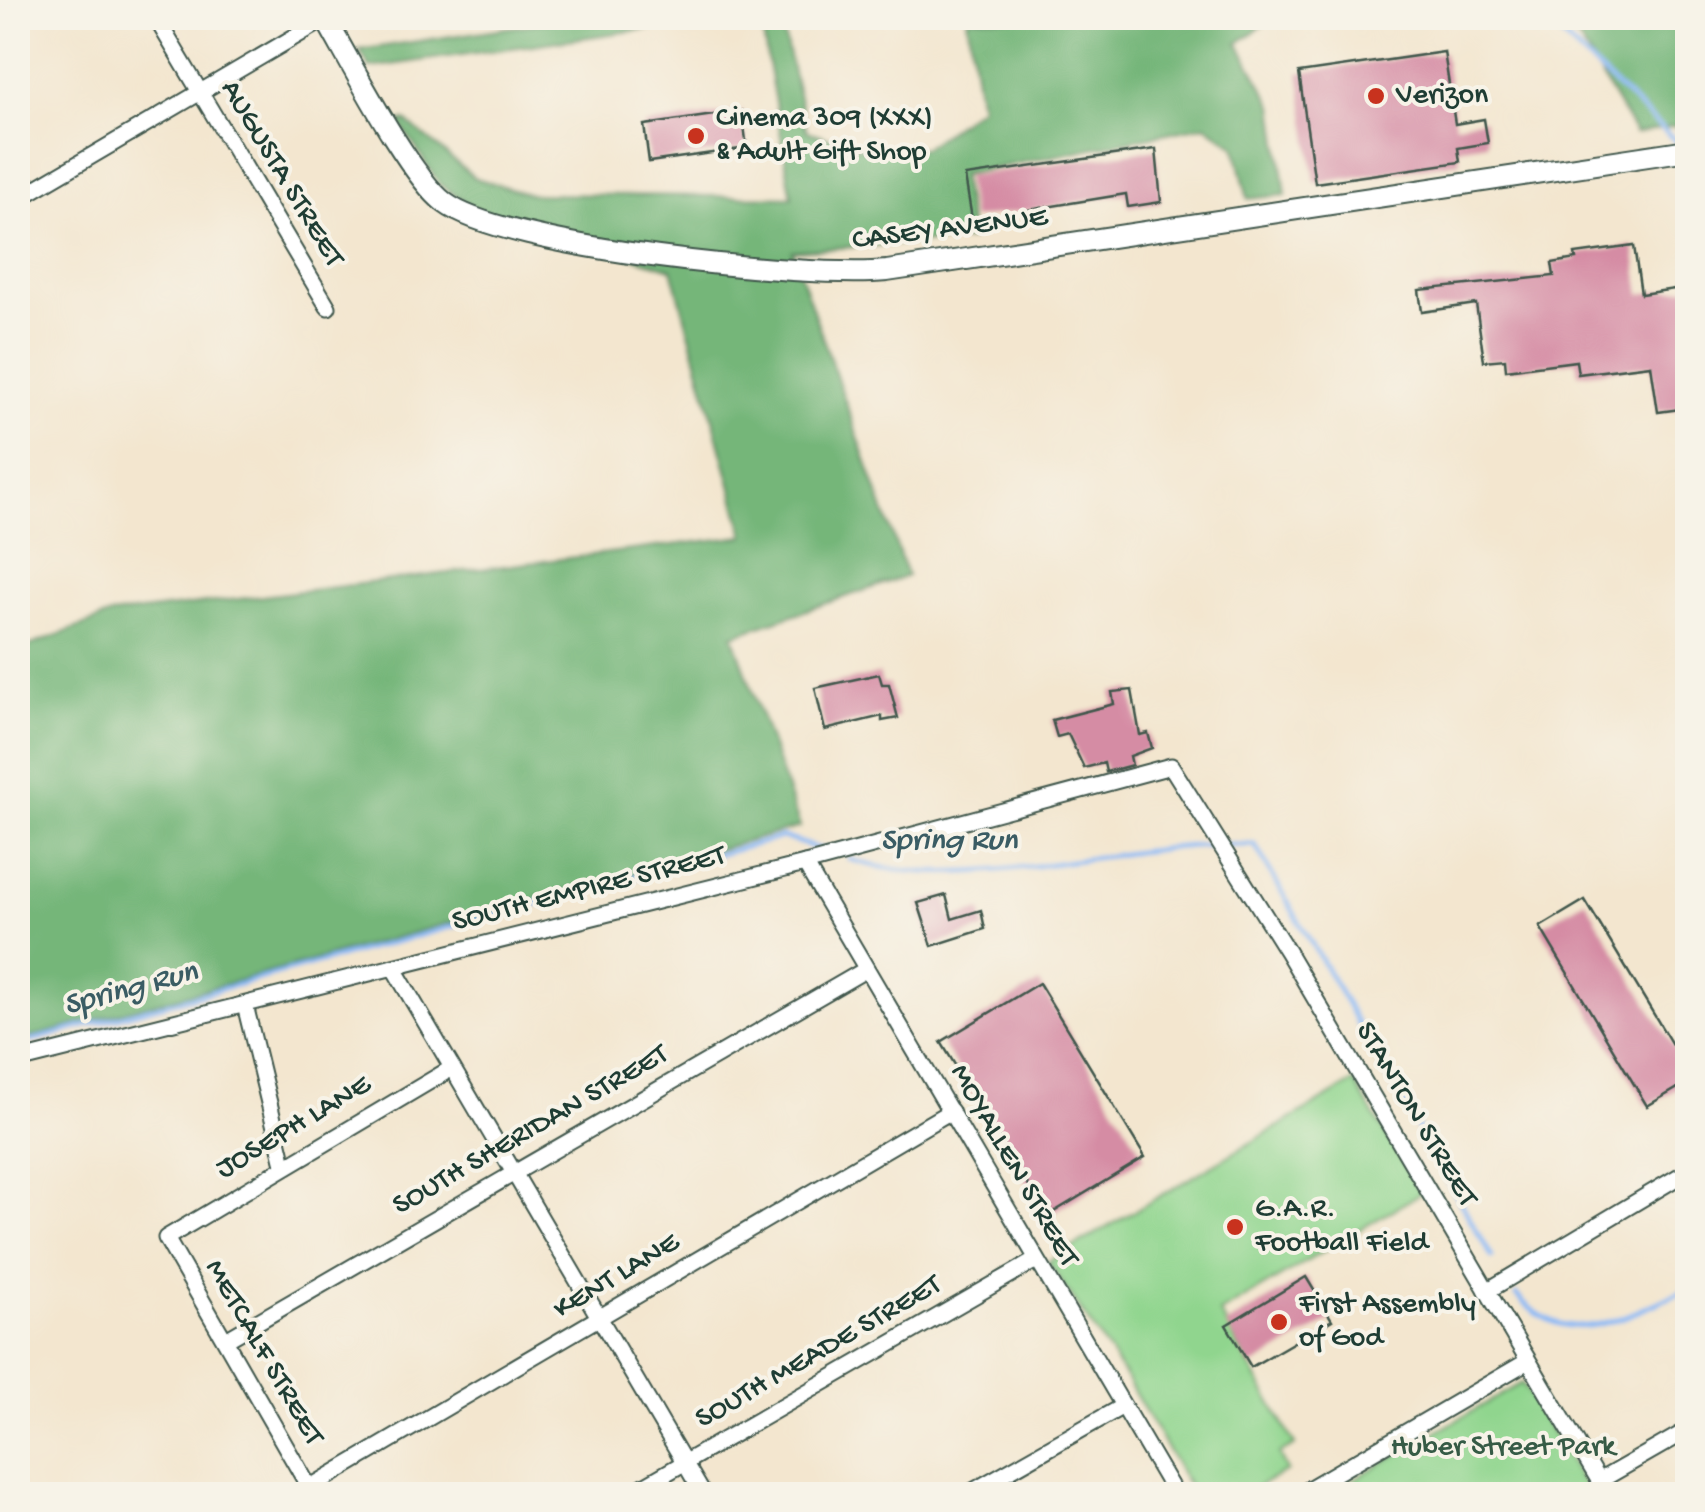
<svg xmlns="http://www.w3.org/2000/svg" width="1705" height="1512" font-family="'Gochi Hand',sans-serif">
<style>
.green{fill:#90d58e;stroke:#588961;stroke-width:2.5}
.forest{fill:#74b679;stroke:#4a7a56;stroke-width:2.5}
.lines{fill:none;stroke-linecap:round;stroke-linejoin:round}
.stream{stroke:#8ab9f5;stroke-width:5}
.building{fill:#d58ca4}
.minor-casing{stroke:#3f564b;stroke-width:19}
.tertiary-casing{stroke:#3f564b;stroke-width:24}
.minor{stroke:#fff;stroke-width:15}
.tertiary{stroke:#fff;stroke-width:20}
.poi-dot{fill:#c8321e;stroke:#f7f3e8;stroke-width:4}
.labels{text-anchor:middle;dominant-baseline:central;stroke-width:8;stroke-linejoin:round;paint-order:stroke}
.poi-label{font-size:30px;fill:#1f3d34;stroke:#f7f3e8;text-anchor:start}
.street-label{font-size:30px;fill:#1f3d34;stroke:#f7f3e8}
.park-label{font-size:30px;fill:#365b46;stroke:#f7f3e8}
.water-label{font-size:32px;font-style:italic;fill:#3a5c64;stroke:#f7f3e8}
</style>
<rect width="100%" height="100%" fill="#f7f3e8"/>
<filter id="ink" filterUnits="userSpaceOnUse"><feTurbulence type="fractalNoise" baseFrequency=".01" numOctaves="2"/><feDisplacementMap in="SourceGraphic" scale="20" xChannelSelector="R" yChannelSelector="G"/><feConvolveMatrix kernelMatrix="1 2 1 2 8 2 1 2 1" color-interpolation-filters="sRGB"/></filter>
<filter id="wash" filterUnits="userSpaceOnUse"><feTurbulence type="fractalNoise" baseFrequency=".0048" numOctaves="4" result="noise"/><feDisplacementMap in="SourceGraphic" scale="40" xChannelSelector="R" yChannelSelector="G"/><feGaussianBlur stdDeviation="2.25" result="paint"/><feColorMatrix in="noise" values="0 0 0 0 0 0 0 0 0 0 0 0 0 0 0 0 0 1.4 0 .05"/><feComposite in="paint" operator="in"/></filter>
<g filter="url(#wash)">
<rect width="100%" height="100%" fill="#f3e6cf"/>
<g class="green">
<polygon points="1354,1082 1421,1193 1220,1313 1295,1445 1279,1454 1287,1471 1243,1494 1193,1494 1123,1373 1048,1262"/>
<polygon points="1522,1383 1590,1494 1328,1494"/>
</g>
<g class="forest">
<polygon points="572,18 723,18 370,68 359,50"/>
<polygon points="760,18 780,18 807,131 860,148 924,148 980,107 967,18 1273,18 1238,43 1274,106 1286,195 1248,199 1235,146 1206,125 961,175 972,239 792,251 907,576 733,635 800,827 18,1041 18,650 111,615 745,536 672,269 476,209 439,184 399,122 406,121 475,178 530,194 792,197"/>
<polygon points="1537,18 1687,18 1687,124 1635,133 1579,39"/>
</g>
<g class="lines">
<g class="stream">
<polyline points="1542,18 1679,144"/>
<polyline points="1226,845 1255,845 1492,1257"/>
<path d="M849 859C956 895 1103 848 1215 845"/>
<polyline points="18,1044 782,837 829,852"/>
<path d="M1516 1295C1572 1356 1624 1314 1688 1290"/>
</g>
</g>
<g id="blocks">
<g class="building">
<polygon points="1444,52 1455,124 1484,119 1488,143 1458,148 1460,162 1315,183 1299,73"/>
<polygon points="742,111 747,148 649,162 644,125"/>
<polygon points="1156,149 1161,202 1128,207 1126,194 972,219 965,176"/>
<polygon points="1634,246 1641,294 1688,287 1688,408 1658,412 1651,365 1578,374 1576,361 1506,370 1505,359 1484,361 1476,304 1422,312 1419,290 1554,276 1552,263 1576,259 1575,254"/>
<polygon points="879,674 882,684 889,684 898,718 882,721 882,716 825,730 815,688"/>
<polygon points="1132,690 1140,735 1148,733 1152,748 1130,756 1132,765 1106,772 1104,763 1084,768 1068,734 1057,737 1052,720 1114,704 1112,692"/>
<polygon points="946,895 952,919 981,910 985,929 932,946 918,903"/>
<polygon points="1585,900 1688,1071 1688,1082 1647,1106 1540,927"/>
<polygon points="1039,983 1145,1157 1047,1216 941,1042"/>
<polygon points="1306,1277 1332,1320 1251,1367 1226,1325"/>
</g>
</g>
</g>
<g filter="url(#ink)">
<use href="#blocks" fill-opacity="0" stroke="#3f564b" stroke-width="2.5"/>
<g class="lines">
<g class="minor-casing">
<g id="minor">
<polyline points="156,18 328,307"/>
<polyline points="18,199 325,19"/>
<polyline points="805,864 1175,1494"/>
<polyline points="393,967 703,1494"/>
<polyline points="245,1005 284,1164"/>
<polyline points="18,1061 805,864 1171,766 1287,951 1607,1494"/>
<polyline points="1487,1291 1688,1171"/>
<polyline points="226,1340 865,970"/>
<polyline points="1599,1481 1688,1430"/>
<polyline points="309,1488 951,1111"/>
<polyline points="313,1494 166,1238 452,1068"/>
<polyline points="630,1494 1036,1260"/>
<polyline points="968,1494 1123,1406"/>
<polyline points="1300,1494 1528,1361"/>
</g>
</g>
<g class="tertiary-casing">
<path id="tertiary" d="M325 18C350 61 409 176 445 203 504 248 807 279 887 271L1688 150"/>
</g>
<use href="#minor" class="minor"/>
<use href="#tertiary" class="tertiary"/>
</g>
</g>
<g class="poi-dot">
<circle cx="1376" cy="96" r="10"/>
<circle cx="696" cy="136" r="10"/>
<circle cx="1235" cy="1227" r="10"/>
<circle cx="1279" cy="1322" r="10"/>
</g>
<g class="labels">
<g class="poi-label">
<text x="1396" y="96">Verizon</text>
<text x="716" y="119">Cinema 309 (XXX)<tspan x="716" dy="34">&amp; Adult Gift Shop</tspan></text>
<text x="1255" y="1210">G.A.R.<tspan x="1255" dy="34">Football Field</tspan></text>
<text x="1299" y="1305">First Assembly<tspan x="1299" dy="34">of God</tspan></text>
</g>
<g class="street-label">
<text transform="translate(281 174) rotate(59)">AUGUSTA STREET</text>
<text transform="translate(950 230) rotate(-7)">CASEY AVENUE</text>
<text transform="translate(589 890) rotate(-14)">SOUTH EMPIRE STREET</text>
<text transform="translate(1415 1115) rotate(59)">STANTON STREET</text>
<text transform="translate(294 1128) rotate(-31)">JOSEPH LANE</text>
<text transform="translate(531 1131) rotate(-30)">SOUTH SHERIDAN STREET</text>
<text transform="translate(1013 1166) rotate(60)">MOYALLEN STREET</text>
<text transform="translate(617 1277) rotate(-31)">KENT LANE</text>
<text transform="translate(263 1353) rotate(60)">METCALF STREET</text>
<text transform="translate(819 1353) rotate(-30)">SOUTH MEADE STREET</text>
</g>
<g class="park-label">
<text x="1503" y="1448">Huber Street Park</text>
</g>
<g class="water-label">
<text x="949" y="842">Spring Run</text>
<text transform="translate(131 990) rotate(-15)">Spring Run</text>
</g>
</g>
<rect width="1705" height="1512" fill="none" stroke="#f7f3e8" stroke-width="60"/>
</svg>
